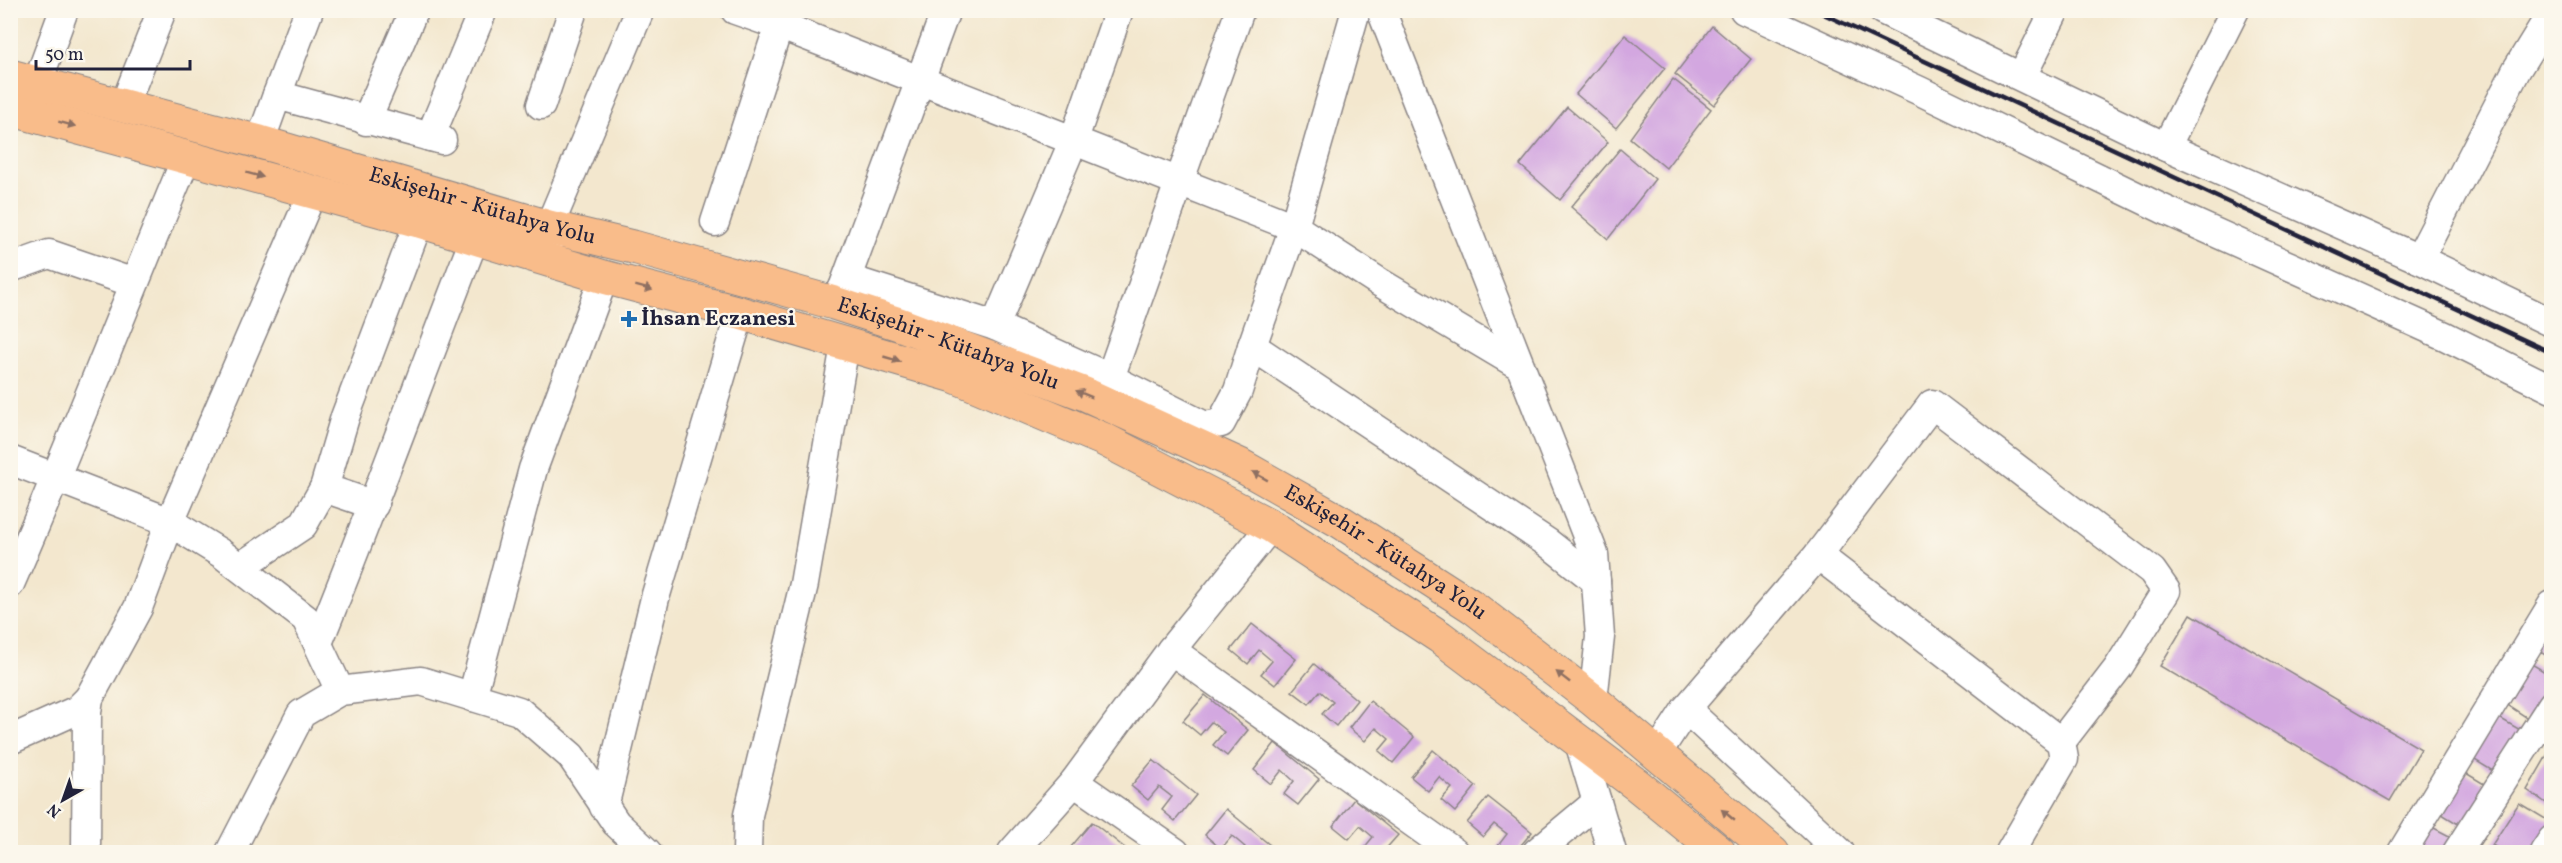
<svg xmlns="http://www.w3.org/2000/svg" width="2562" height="863" font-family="Vollkorn,serif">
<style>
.building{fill:#d3a7e0}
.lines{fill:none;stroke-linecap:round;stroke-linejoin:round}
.minor-casing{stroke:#8a8484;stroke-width:31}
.highway-casing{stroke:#8a8484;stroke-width:35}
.minor{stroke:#fff;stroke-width:28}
.highway{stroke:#f9bc8a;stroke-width:33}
.rail{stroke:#22223b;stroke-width:4.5}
.oneway{fill:#8e6f62}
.poi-dot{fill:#1f6fb2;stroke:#fbf7ec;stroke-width:2}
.labels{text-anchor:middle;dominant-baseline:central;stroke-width:4.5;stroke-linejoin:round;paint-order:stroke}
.street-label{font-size:22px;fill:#22223b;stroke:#fbf7ec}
.poi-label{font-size:22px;font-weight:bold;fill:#22223b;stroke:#fbf7ec;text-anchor:start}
</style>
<rect width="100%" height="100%" fill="#fbf7ec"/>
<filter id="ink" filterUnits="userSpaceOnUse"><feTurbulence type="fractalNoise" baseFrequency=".0167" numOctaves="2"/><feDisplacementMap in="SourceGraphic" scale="12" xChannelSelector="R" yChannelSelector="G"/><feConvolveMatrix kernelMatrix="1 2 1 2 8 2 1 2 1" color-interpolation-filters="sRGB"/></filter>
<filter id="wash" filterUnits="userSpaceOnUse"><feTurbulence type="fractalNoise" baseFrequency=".008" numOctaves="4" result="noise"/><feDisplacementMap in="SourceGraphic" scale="24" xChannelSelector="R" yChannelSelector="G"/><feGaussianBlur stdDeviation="1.35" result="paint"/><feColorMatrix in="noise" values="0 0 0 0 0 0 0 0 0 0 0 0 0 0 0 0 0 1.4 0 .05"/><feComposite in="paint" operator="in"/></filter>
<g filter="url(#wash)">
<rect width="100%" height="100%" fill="#f3e7ce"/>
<g id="blocks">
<g class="building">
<polygon points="1712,26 1751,59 1714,105 1675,74"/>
<polygon points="1625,35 1665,68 1616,128 1576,94"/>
<polygon points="1673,79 1711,109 1666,168 1630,138"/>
<polygon points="1567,107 1608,142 1560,200 1520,165"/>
<polygon points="1620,149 1655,179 1608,239 1571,207"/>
<polygon points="2191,614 2421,749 2390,801 2160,666"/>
<polygon points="2552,615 2552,659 2532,647"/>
<polygon points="1252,624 1296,659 1275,685 1261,674 1272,661 1259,650 1248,664 1231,650"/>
<polygon points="2523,659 2552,676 2552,698 2535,723 2500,700"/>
<polygon points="1314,664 1357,700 1336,726 1322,714 1333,702 1320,691 1309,704 1292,691"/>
<polygon points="1205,695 1248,730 1227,756 1213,745 1224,732 1211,722 1200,735 1183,721"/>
<polygon points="1370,701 1414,737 1393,763 1379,751 1389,739 1376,728 1365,741 1349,728"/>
<polygon points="2489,712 2529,735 2501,776 2465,754"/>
<polygon points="1275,743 1319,779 1298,805 1284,794 1294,781 1282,770 1271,784 1254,770"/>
<polygon points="2552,747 2552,807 2527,790"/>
<polygon points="1433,750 1476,786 1455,812 1441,800 1452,788 1439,777 1428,791 1411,777"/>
<polygon points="1153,760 1196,795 1175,821 1162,810 1172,797 1159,787 1148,800 1131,786"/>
<polygon points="2456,767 2494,790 2468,830 2432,808"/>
<polygon points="1488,797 1532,832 1515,852 1504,852 1497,847 1507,834 1494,824 1483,837 1467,823"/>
<polygon points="1354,799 1398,835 1383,852 1367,852 1363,849 1373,837 1360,826 1349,839 1333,826"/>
<polygon points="2519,803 2552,823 2552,834 2540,852 2504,852 2492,845"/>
<polygon points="1226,809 1270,845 1263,852 1240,852 1245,847 1232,836 1221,849 1205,835"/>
<polygon points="1092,822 1130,852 1103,852 1098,848 1094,852 1076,852 1070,848"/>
<polygon points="2430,826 2461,842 2454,852 2412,852"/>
</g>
</g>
</g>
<g filter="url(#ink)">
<use href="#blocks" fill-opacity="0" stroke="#8a8484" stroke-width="1.5"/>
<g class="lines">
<g class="minor-casing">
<g id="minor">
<polyline points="735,10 789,29 1294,227 1379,282 1520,366"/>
<polyline points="1356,10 1294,227 1252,346 1548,543 1596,581"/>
<polyline points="1381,10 1594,554 1600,637 1593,700"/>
<polyline points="1744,10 1920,91 2163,209 2445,336 2552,389"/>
<polyline points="1882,10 2166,147 2419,259 2552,323"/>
<polyline points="2022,76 2055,10"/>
<polyline points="37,84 64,10"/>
<polyline points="277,95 309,10"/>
<polyline points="541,105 573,10"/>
<polyline points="124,106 162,10"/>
<polyline points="366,121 414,10"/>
<polyline points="430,137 483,10"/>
<polyline points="260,142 277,95 442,140"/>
<polyline points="2166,147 2235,10"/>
<polyline points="715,222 784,10"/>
<polyline points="548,248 549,227 640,10"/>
<polyline points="2419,259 2517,69 2552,12"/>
<polyline points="10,268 49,254 134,283"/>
<polyline points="843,288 946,10"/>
<polyline points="834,303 843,288 855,281 995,326 1110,378 1205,426 1221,423 1238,391 1252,346"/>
<polyline points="995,326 1073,142 1119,10"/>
<polyline points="1110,378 1240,10"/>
<polyline points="10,460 170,522 222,554 306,619 340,691"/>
<polyline points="374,505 324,488 345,417 419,221"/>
<polyline points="1818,555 2061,742 2064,759 2010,852"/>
<polyline points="240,567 303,525 324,488"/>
<path d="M10 584C72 443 127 299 187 156"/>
<path d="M318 643C373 509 422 372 475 237"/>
<polyline points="1171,650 1454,852"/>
<polyline points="472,697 533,469 604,277"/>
<polyline points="1686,709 1840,852"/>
<polyline points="10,740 77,710 89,698"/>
<polyline points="1579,742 1612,852"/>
<polyline points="1656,755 1686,709 1818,555 1932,404 2152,571 2166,591 2118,668 2061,742"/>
<polyline points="1074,782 1175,852"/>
<polyline points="604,807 655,598 740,313"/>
<polyline points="86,852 87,712 89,698 138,608 170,522 313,191"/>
<polyline points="230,852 301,714 340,691 421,681 519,711 571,756 616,823 647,852"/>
<polyline points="747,852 748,815 804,584 845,345"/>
<polyline points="1012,852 1074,782 1171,650 1271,526"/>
<polyline points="1537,852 1597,802"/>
<polyline points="2402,852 2552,605"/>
<polyline points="2457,852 2552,705"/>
<polyline points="2544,852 2552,840"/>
</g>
</g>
<g class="highway-casing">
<g id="highway">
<path id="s1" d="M10 76 260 142 549 227 637 248 834 303 899 324 1085 394 1240 465 1341 522 1473 607 1593 700 1773 852"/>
<polyline points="10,109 419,221 604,277 740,313 954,376 1105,440 1271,526 1440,637 1637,785 1719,852"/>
</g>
</g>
<use href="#minor" class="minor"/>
<use href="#highway" class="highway"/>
<polyline class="rail" points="1815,10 2552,353"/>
</g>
<defs><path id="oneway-solid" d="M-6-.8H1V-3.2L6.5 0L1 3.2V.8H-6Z" transform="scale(1.5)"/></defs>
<g class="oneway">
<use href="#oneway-solid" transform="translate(67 124) rotate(15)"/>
<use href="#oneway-solid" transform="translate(255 175) rotate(15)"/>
<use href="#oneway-solid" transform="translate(644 288) rotate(15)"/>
<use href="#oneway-solid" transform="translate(892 359) rotate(16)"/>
<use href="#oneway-solid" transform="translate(1084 394) rotate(-158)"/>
<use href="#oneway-solid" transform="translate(1260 476) rotate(-151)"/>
<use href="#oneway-solid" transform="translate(1563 677) rotate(-142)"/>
<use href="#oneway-solid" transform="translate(1728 815) rotate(-140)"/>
</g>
</g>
<path class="poi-dot" d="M626 310h6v6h6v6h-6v6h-6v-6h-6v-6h6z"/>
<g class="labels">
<g class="street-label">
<text stroke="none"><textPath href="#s1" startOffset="490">Eskişehir - Kütahya Yolu</textPath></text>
<text stroke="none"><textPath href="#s1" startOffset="976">Eskişehir - Kütahya Yolu</textPath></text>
<text stroke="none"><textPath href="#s1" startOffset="1462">Eskişehir - Kütahya Yolu</textPath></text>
</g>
<g class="poi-label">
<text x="641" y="319">İhsan Eczanesi</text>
</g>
</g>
<rect width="2562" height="863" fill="none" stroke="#fbf7ec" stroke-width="36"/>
<g transform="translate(63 800) rotate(220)" stroke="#fbf7ec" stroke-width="4.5" paint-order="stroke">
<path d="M0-4.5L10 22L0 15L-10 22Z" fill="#22223b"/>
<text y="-9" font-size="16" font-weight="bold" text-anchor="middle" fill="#22223b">N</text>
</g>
<path d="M36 60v9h154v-9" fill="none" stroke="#22223b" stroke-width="3"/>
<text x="45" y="60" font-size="18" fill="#22223b" stroke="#fbf7ec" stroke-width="4.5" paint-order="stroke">50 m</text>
</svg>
